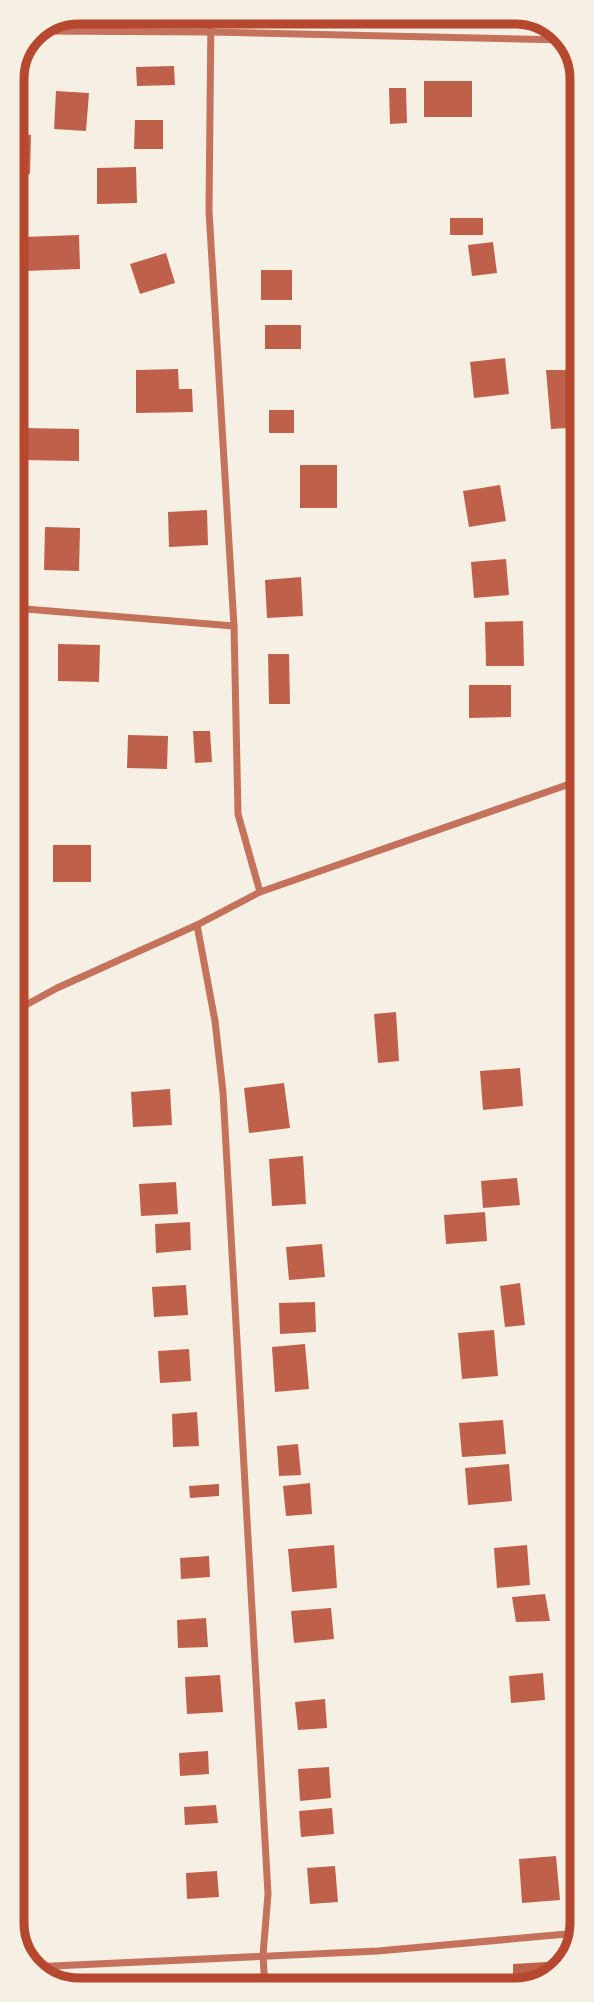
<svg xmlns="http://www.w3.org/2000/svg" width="594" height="2002" font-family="Raleway,sans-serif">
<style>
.building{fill:#bf614a}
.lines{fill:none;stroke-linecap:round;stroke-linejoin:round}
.minor{stroke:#c5725c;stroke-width:7}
.rim{fill:none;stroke:#b5482f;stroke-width:9}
</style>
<rect width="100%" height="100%" fill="#f6efe4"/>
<g class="building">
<polygon points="174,66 175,85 137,86 136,67"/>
<rect x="424" y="81" width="48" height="36"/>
<polygon points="389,88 406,88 407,123 390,124"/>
<polygon points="56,91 89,93 86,131 54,129"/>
<polygon points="135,120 163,120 163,149 134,149"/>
<polygon points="12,134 31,135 30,174 12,173"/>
<polygon points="136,167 137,203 97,204 97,168"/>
<rect x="450" y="218" width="33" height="17"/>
<polygon points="79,235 80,269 24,271 23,237"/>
<polygon points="493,242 497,273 472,276 468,245"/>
<polygon points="166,253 175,283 140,294 130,264"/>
<rect x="261" y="270" width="31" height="30"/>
<rect x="265" y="325" width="36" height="24"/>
<polygon points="13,330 26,330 25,366 13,366"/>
<polygon points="505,358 509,394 474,398 470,362"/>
<polygon points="178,369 179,389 192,389 193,412 136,413 136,370"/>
<polygon points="546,370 581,370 581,427 551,429"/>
<rect x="269" y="410" width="25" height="23"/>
<polygon points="24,428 79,429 79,461 23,460"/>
<rect x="300" y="465" width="37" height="43"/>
<polygon points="500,485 506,521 469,527 463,491"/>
<polygon points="207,510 208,545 169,547 168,512"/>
<polygon points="45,527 80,528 79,571 44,570"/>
<polygon points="506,559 509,595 474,598 471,562"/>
<polygon points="301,577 303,616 267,618 265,580"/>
<polygon points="523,621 524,666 486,666 485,622"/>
<polygon points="58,644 100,645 99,682 58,681"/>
<polygon points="268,654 289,654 290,704 269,704"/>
<polygon points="469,685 511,685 511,717 469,718"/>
<polygon points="193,731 210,731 212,762 195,763"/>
<polygon points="128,735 168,736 167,769 127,768"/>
<rect x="53" y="845" width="38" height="37"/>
<polygon points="396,1012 399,1061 378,1063 374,1014"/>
<polygon points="520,1068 523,1106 483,1110 480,1071"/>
<polygon points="284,1083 290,1128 249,1133 244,1088"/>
<polygon points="170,1089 172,1125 133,1127 131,1092"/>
<polygon points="303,1156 306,1204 272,1206 269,1159"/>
<polygon points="517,1178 520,1205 483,1208 481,1181"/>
<polygon points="176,1182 178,1214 141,1216 139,1184"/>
<polygon points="485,1212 487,1241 446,1244 444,1215"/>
<polygon points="190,1222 191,1250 156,1253 155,1224"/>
<polygon points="322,1244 325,1277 289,1280 286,1247"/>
<polygon points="520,1283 525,1325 505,1327 500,1286"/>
<polygon points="186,1285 188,1315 154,1317 152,1287"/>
<polygon points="315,1302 316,1332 280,1334 279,1303"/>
<polygon points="494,1330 498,1376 462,1379 458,1333"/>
<polygon points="305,1344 309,1389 275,1392 272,1347"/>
<polygon points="189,1349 191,1381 160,1383 158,1351"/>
<polygon points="197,1412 199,1446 173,1447 172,1414"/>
<polygon points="503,1420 506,1454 462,1457 459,1423"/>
<polygon points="298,1444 301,1475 279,1476 277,1446"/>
<polygon points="509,1464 512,1501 468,1505 465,1468"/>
<polygon points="310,1483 312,1514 286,1516 283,1486"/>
<polygon points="219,1484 219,1496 190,1498 189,1486"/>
<polygon points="334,1545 337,1588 292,1592 288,1549"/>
<polygon points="527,1545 530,1585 497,1588 494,1548"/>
<polygon points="209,1556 210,1577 181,1579 180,1558"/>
<polygon points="545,1594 550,1621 516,1622 512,1597"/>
<polygon points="331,1608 334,1639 294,1643 291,1611"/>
<polygon points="206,1618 208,1647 178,1648 177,1620"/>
<polygon points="543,1673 545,1700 511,1703 509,1676"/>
<polygon points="220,1675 223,1712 187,1714 185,1677"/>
<polygon points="325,1699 327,1728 298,1730 295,1702"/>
<polygon points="208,1751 209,1774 180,1776 179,1753"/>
<polygon points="582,1761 582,1793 569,1794 566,1762"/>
<polygon points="329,1767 331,1798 300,1801 298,1769"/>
<polygon points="216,1805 218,1823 185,1825 184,1807"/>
<polygon points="332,1808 334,1834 301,1837 299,1811"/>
<polygon points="556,1856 560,1900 522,1903 519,1859"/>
<polygon points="335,1866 338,1902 310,1904 307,1868"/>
<polygon points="217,1871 219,1897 187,1899 186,1873"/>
<polygon points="20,1899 22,1943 17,1943 14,1936 14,1900"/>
<polygon points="563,1961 564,1968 528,1988 513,1988 513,1964"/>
</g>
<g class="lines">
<g class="minor">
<polyline points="211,12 209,211 234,626 238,814 260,892"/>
<polyline points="33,31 212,32 566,40"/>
<polyline points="13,608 234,626"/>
<polyline points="197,925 215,1021 223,1092 268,1894 263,1955 265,1989"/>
<polyline points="13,1012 57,988 197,925 260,892 581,780"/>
<polyline points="31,1967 378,1951 578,1933"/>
</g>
</g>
<path d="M0 0H594V2002H0ZM79 24H515A55 55 0 0 1 570 79V1923A55 55 0 0 1 515 1978H79A55 55 0 0 1 24 1923V79A55 55 0 0 1 79 24Z" fill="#f6efe4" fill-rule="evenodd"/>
<path class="rim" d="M79 24H515A55 55 0 0 1 570 79V1923A55 55 0 0 1 515 1978H79A55 55 0 0 1 24 1923V79A55 55 0 0 1 79 24Z"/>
</svg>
